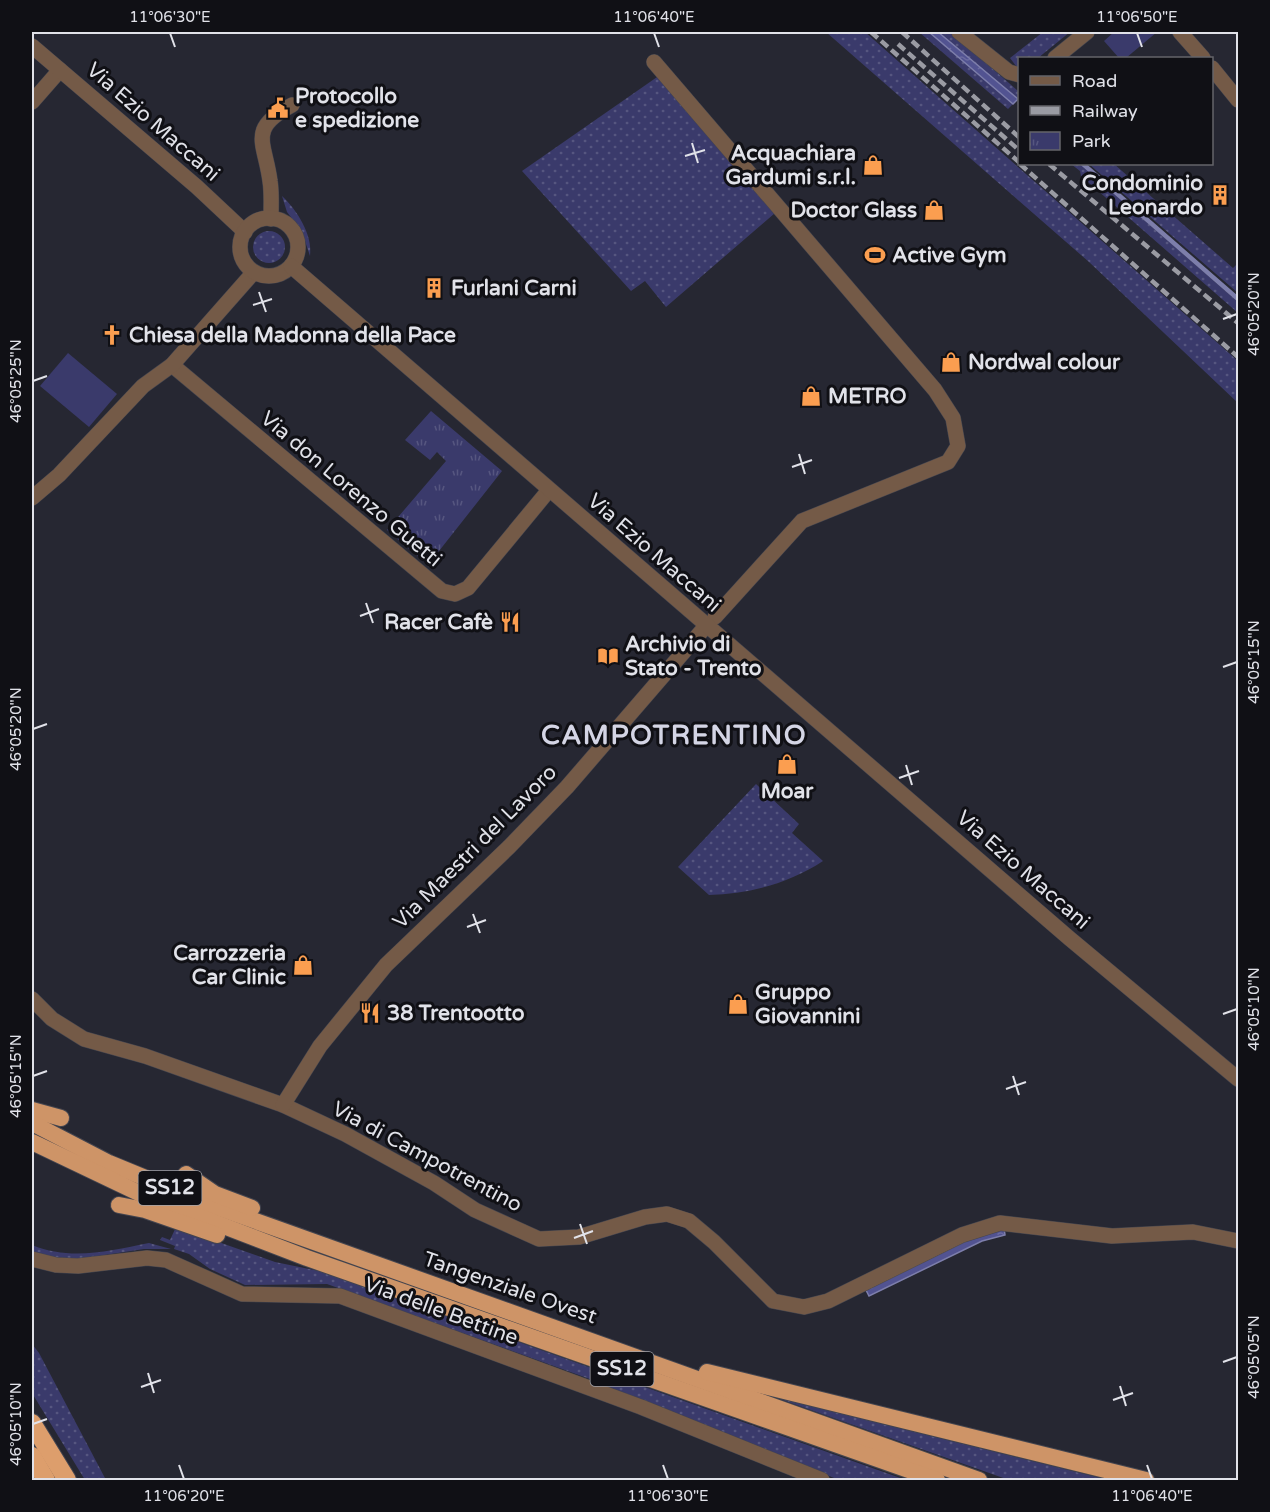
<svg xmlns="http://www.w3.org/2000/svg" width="1270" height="1512" font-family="'Varela Round',sans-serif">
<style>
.grass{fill:url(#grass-dots)}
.park{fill:url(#park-tufts)}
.pitch{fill:#3a3a6b}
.water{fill:url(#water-ripples);stroke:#7d7eab;stroke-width:1.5}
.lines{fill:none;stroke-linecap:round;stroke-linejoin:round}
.stream{stroke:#7d7eab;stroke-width:4.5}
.minor-casing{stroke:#44454f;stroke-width:16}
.tertiary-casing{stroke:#44454f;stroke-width:16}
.trunk-casing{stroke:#44454f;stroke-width:18}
.motorway-casing{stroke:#44454f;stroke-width:20}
.minor{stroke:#745a47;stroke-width:15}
.tertiary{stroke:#745a47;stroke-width:15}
.trunk{stroke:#ce9467;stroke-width:16}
.motorway{stroke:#dd9e6c;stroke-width:18}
.rail{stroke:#9a9ba3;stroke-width:4.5;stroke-dasharray:9 4.5;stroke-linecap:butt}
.ticks{fill:none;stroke:#e1e2e9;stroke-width:2}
.labels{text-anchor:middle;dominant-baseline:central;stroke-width:6;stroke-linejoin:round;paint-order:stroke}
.shield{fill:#101015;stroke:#a2a3a9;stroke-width:1.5}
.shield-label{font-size:20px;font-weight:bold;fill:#e1e2e9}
.poi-label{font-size:21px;font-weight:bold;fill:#e1e2e9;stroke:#101015;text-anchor:start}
.street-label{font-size:21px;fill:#e1e2e9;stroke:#101015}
.district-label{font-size:27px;font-weight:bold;letter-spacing:1.5px;fill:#d4d5e5;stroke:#101015}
.neatline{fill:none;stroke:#e1e2e9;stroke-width:2}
.ticks-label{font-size:15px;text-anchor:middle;fill:#e1e2e9}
</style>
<defs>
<pattern id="grass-dots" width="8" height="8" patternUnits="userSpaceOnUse" patternTransform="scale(1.5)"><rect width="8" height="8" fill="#3a3a6b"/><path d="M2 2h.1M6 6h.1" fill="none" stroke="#565680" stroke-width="1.8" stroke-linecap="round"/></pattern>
<pattern id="park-tufts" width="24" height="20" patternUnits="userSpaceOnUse" patternTransform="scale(1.5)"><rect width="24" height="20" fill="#3a3a6b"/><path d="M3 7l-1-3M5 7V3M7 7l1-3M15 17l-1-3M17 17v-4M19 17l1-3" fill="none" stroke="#565680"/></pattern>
<pattern id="water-ripples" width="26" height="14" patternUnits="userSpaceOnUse" patternTransform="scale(1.5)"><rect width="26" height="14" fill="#525391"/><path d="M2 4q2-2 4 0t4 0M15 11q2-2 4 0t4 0" fill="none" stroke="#6b6ba0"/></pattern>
</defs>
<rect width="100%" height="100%" fill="#262732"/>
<g class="grass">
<polygon points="826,32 865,32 1238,361 1238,403 1089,262"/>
<polygon points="919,32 929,32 1013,104 1008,109"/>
<polygon points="938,32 951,32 1019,92 1019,97 1018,99"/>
<polygon points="1043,32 1070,32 1038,58 1020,58 1019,66 1016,66 1010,58"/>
<polygon points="660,75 775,213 666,307 645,281 631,291 522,171"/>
<polygon points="1071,164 1080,164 1238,302 1238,313 1081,176 1080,171"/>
<polygon points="1089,164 1114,164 1233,268 1238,263 1238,293"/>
<path d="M282 196C297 210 313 235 310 256L302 232 287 212Z"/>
<circle cx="269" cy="247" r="16"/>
<path d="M756 784 799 824 792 833 823 861C790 883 749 894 709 895L678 867Z"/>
<polygon points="176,1227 275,1262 319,1271 906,1480 839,1480 587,1378 327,1284 245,1285 210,1269 189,1254 174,1249 175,1246 160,1240 162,1237 170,1240"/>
<path d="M149 1243 171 1249H144L72 1260 32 1254V1245C71 1261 109 1251 149 1243Z"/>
<polygon points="32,1344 39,1353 106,1480 85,1480 32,1393"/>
<polygon points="774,1397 1109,1480 1009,1480"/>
</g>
<polygon class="park" points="431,411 502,471 428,565 387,530 446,461 437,452 430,460 405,440"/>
<g class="pitch">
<polygon points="1114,32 1157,32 1126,58 1119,58 1104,41"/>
<polygon points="68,353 117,394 89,427 40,386"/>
</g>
<g class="water">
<polygon points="929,32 938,32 1018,99 1013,104"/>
<polygon points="1004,1228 1005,1235 982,1241 869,1296 866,1290 976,1236"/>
</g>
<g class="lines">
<polyline class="stream" points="1083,164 1238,299"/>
<g class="minor-casing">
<g id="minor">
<polyline points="959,32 1009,72 1020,75"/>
<polyline points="1180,32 1203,58"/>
<polyline points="1055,58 1087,32"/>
<polyline points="654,62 935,390 953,418 958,446 948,462 802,521 715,617"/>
<polyline points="1212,68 1238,100"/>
<polyline points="32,102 60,70"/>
<path d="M271 219C271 206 272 193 270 181 265 142 247 129 292 105"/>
<polyline points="172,365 442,591 455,594 468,588 549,490"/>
<polyline points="32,498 59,475 143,386 172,365 254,272"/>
<polyline points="32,999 52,1019 84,1039 145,1056 283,1105 345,1134 434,1183 475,1210 539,1239 579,1237 645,1217 667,1214 689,1221 714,1242 773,1301 804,1307 828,1301 962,1235 1000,1223 1112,1236 1193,1232 1238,1241"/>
<polyline points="283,1105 320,1046 386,965 509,847 567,787 706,626"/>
<polyline points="32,1259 56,1265 78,1266 147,1258 166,1260 242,1294 340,1296 641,1407 822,1480"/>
</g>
</g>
<g class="tertiary-casing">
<g id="tertiary">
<polyline points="32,46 197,187 245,232"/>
<circle cx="269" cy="247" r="29"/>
<polyline points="291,266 1069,938 1238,1079"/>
</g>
</g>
<g class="trunk-casing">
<g id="trunk">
<polyline points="32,1110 61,1118"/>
<polyline points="32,1123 109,1163 211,1205 979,1480"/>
<polyline points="32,1142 143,1195 307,1258 937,1480"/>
<polyline points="186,1174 215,1194 252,1208"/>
<polyline points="119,1205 145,1210 217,1235"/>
<polyline points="707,1372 1146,1480"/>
</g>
</g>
<g class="motorway-casing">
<g id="motorway">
<polyline points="32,1423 67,1480"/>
<polyline points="32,1456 46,1480"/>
</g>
</g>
<use href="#minor" class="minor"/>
<use href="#tertiary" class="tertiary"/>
<use href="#trunk" class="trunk"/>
<use href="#motorway" class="motorway"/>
<g class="rail">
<polyline points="871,32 1020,163"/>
<polyline points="902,32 1020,138"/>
<polyline points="898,44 1020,151"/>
<polyline points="1020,164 1238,357"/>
<polyline points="1049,164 1238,323"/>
</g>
</g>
<path class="ticks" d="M170 33 175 47M654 33 659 47M1137 33 1142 47M692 143 698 163M685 156 705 150M259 292 266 312M253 305 272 299M1223 319 1237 314M33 381 47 376M799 454 805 474M792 467 812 460M366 603 373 623M360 616 379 609M1223 667 1237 662M33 729 47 724M906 765 912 785M899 778 919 771M473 914 480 933M467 927 486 920M1223 1014 1237 1009M33 1076 47 1071M1013 1076 1019 1095M1006 1089 1026 1082M580 1224 587 1244M574 1238 593 1231M1223 1362 1237 1357M148 1373 154 1393M1120 1386 1126 1406M141 1387 161 1380M1113 1400 1133 1393M33 1424 47 1419M179 1465 184 1479M663 1465 668 1479M1147 1465 1152 1479"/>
<defs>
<g id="civic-bare" transform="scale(1.62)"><path d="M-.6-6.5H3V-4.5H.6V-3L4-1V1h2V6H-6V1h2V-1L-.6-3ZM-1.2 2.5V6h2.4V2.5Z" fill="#fb9e50" stroke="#101015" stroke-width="2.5" paint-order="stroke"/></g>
<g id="shop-bare" transform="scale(1.62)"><path d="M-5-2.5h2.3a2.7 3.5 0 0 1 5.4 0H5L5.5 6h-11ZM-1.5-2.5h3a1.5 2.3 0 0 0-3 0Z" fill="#fb9e50" stroke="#101015" stroke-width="2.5" paint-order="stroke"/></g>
<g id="building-bare" transform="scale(1.62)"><path d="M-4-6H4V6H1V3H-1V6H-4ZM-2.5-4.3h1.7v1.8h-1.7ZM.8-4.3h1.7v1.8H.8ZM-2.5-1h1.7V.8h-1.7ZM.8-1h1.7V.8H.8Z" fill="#fb9e50" stroke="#101015" stroke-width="2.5" paint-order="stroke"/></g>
<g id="stadium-bare" transform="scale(1.62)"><path d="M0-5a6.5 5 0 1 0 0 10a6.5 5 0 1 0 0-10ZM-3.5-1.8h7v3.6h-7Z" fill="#fb9e50" stroke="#101015" stroke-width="2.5" paint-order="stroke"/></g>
<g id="church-bare" transform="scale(1.62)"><path d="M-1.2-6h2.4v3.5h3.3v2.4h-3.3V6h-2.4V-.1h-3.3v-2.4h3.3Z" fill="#fb9e50" stroke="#101015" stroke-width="2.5" paint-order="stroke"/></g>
<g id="restaurant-bare" transform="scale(1.62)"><path d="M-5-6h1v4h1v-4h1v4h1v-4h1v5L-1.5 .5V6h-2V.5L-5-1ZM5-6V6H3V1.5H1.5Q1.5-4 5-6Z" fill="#fb9e50" stroke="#101015" stroke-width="2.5" paint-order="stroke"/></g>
<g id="library-bare" transform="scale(1.62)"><path d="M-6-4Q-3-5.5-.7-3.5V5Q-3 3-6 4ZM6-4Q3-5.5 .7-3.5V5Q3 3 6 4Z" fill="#fb9e50" stroke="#101015" stroke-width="2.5" paint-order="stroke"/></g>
</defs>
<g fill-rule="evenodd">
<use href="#civic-bare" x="278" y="108"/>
<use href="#shop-bare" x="873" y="165"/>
<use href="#building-bare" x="1220" y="195"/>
<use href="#shop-bare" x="934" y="210"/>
<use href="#stadium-bare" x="875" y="255"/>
<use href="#building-bare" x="434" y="288"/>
<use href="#church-bare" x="112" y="335"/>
<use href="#shop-bare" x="951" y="362"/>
<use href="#shop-bare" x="811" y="396"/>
<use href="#restaurant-bare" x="510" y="622"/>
<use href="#library-bare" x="608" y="656"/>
<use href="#shop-bare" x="787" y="764"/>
<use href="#shop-bare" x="303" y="965"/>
<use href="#shop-bare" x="738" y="1004"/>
<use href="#restaurant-bare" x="370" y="1013"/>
</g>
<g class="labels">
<g class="shield">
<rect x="138.5" y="1171" width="63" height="34" rx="4.5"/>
<rect x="590.5" y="1352" width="63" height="34" rx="4.5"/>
</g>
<g class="shield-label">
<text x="170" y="1188">SS12</text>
<text x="622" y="1369">SS12</text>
</g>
<g class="poi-label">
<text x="295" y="96">Protocollo<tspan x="295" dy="24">e spedizione</tspan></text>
<text x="856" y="153" text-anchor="end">Acquachiara<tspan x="856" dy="24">Gardumi s.r.l.</tspan></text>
<text x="1203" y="183" text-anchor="end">Condominio<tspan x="1203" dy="24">Leonardo</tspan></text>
<text x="917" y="210" text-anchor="end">Doctor Glass</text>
<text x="892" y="255">Active Gym</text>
<text x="451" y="288">Furlani Carni</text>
<text x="129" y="335">Chiesa della Madonna della Pace</text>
<text x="968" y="362">Nordwal colour</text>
<text x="828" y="396">METRO</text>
<text x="493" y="622" text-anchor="end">Racer Cafè</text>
<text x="625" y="644">Archivio di<tspan x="625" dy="24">Stato - Trento</tspan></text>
<text x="787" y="791" text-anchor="middle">Moar</text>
<text x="286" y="953" text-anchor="end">Carrozzeria<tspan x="286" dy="24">Car Clinic</tspan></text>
<text x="755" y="992">Gruppo<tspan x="755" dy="24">Giovannini</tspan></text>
<text x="387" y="1013">38 Trentootto</text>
</g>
<g class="street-label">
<text transform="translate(153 122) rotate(41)">Via Ezio Maccani</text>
<text transform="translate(351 489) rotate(40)">Via don Lorenzo Guetti</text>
<text transform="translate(654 553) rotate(41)">Via Ezio Maccani</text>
<text transform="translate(475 847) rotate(-45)">Via Maestri del Lavoro</text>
<text transform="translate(1023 870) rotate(41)">Via Ezio Maccani</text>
<text transform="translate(427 1157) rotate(28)">Via di Campotrentino</text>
<text transform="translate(510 1288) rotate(19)">Tangenziale Ovest</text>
<text transform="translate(441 1311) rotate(20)">Via delle Bettine</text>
</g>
<g class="district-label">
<text x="674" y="735">CAMPOTRENTINO</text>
</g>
</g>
<rect width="1270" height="1512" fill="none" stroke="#101015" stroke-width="66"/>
<rect x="1018" y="57" width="195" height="108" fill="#101015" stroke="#64646a" stroke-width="1.5"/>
<rect x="1030" y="76" width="30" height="9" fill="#745a47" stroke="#64646a" stroke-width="1.5"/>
<text x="1072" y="87" font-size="18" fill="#e1e2e9">Road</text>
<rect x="1030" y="106" width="30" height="9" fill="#9a9ba3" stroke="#64646a" stroke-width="1.5"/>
<text x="1072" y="117" font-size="18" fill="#e1e2e9">Railway</text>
<rect x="1030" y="132" width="30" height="18" fill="url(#park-tufts)" stroke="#64646a" stroke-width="1.5"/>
<text x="1072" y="147" font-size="18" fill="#e1e2e9">Park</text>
<rect x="33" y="33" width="1204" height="1446" class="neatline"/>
<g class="ticks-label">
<text x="170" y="22">11°06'30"E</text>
<text x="654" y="22">11°06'40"E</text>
<text x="1137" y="22">11°06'50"E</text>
<text transform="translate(1254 314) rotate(-90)" y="5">46°05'20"N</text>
<text transform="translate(16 381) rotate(-90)" y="5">46°05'25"N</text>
<text transform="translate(1254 662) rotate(-90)" y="5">46°05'15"N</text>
<text transform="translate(16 729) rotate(-90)" y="5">46°05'20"N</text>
<text transform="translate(1254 1009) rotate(-90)" y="5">46°05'10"N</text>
<text transform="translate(16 1076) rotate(-90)" y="5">46°05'15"N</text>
<text transform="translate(1254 1357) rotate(-90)" y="5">46°05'05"N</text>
<text transform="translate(16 1424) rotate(-90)" y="5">46°05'10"N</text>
<text x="184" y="1501">11°06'20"E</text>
<text x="668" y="1501">11°06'30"E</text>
<text x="1152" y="1501">11°06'40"E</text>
</g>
</svg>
